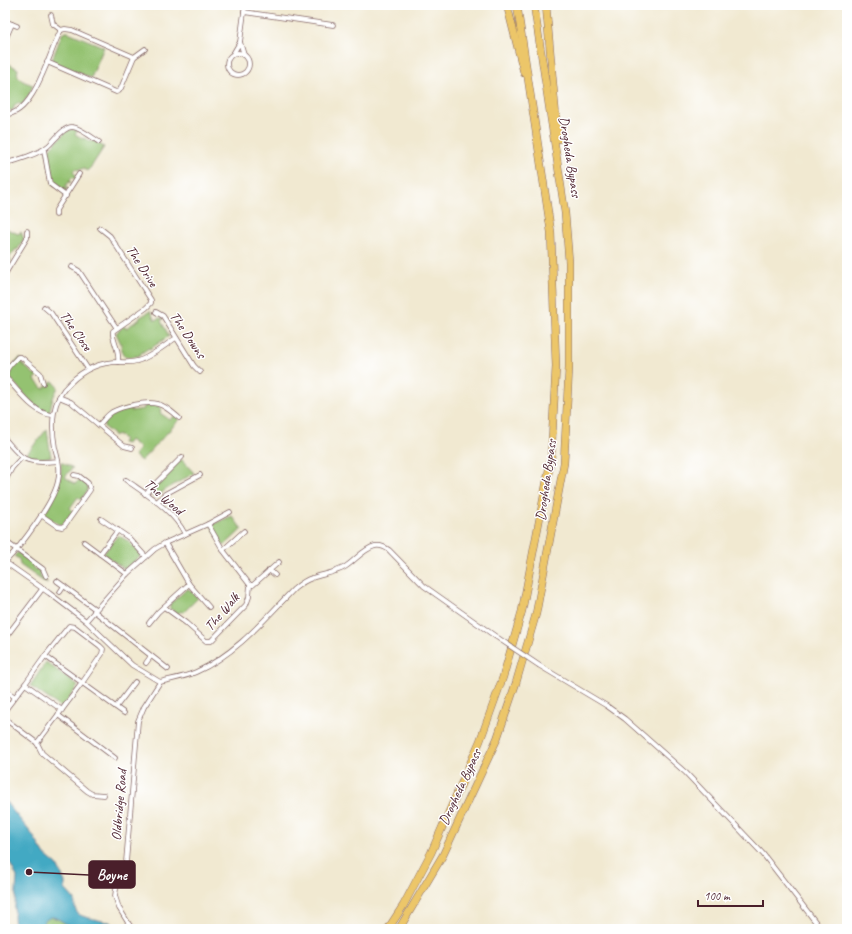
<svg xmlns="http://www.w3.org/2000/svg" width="852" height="934" font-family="Caveat,sans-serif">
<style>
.green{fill:#94c271;stroke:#6f704e}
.water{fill:#43a9c3;stroke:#466477}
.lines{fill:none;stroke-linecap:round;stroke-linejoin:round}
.street-casing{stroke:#846665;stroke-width:5.5}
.highway-casing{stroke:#846665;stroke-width:8}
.street{stroke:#fff;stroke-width:4}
.highway{stroke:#ecc669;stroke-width:7}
.street-bridge-casing{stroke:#846665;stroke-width:5.5;stroke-linecap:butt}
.street-bridge{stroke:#fff;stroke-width:4}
.labels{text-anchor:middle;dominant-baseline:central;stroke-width:3;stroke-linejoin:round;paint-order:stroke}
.street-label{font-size:14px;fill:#4a1f2b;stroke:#fff}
.leader{fill:none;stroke:#4a1f2b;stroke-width:1.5}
.callout-dot{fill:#4a1f2b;stroke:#fff;stroke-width:1.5}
.callout{fill:#4a1f2b;stroke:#4a1f2b;stroke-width:1.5}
.callout-label{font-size:15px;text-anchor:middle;font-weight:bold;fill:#fff}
</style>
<rect width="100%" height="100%" fill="#fff"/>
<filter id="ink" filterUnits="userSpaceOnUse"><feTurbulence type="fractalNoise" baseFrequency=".025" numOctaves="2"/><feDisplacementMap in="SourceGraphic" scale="8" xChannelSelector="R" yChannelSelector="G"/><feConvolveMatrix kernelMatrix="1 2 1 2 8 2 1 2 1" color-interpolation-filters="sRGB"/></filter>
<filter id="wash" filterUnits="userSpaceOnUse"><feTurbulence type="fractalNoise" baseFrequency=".012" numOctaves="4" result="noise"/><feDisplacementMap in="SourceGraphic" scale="16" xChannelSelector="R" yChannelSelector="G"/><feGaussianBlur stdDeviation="0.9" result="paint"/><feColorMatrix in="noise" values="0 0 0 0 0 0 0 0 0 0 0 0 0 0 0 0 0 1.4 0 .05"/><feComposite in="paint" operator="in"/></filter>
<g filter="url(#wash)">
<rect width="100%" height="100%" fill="#f1e9d1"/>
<g class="green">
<polygon points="65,32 68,32 104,47 91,78 56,63 53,61 53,57 62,34"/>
<path d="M9 64 18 69C15 80 25 82 33 85L29 95 22 105 18 103 15 105 13 110 5 111V68Z"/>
<polygon points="70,129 78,130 75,134 83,139 84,138 91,142 93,140 104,147 91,167 87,171 83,168 80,170 75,169 73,172 76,175 75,179 72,177 70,181 72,183 69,182 65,187 68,189 64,191 61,190 62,188 56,185 55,186 52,181 53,181 52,171 50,171 49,162 50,162 49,155 47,155 47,151 66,132"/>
<polygon points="5,228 18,234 21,232 24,239 18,249 15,250 9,258 11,261 5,270"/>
<polygon points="150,311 155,320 160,318 163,319 161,321 169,336 150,349 149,348 140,354 141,355 133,357 126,357 123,355 121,344 116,333 124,326 126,328 140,319 139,318"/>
<polygon points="19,359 22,359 20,362 35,375 38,373 35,380 43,389 53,381 58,387 53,398 49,413 36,407 8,376 8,371"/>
<path d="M150 405 160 406 161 409 160 413 170 420 174 416 180 419 141 461 134 455 140 448 130 440 127 444 122 443 124 439 117 434 115 436 105 428 103 424C108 414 121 410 131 408V411L144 409V406Z"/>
<polygon points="47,429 51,457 41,458 26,455"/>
<polygon points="181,459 194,473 165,490 156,498 150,493 160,480"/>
<path d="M61 462 73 468H72L65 477 75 484 79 480 86 483 88 486 87 491 81 500 78 497 70 508 73 511 63 524 60 525 46 516 45 513C55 495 62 484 61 462Z"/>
<polygon points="232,516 242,529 224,546 211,525"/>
<polygon points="118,535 128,541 142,555 125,569 104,555 104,553"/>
<polygon points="17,553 19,553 34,564 32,567 36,570 38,567 41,571 40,576 48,583 47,584 20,565 19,559 14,556"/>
<polygon points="187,589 189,589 198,598 183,613 181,611 178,614 170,609 170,604"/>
<polygon points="46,662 78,686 62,708 30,686"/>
<polygon points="51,917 58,919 68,925 83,929 43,929 44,920"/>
</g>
<path class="water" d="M5 801 32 834 45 855 57 865 65 882V889L75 900C73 916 82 916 94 919 100 920 104 922 110 922L117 929C101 929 83 932 68 925 62 922 58 917 51 917L44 921 43 929H15L14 917 17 877 5 854Z"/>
</g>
<g filter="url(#ink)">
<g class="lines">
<g class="street-casing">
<g id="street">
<polyline points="244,12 333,25"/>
<polyline points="51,15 53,24 61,30"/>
<polyline points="5,21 17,26"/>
<polyline points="5,40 12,24"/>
<polyline points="240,42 245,5"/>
<circle cx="238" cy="64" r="11"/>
<polyline points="233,54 240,42 244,55"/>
<polyline points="47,62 116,92 119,91 121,88 134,57 145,49"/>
<path d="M5 114C34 116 49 52 61 30L65 29 72 30 134 57"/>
<polyline points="44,150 50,184 66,196"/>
<path d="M5 163C16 161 41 153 48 146 54 141 63 127 72 127 79 127 93 138 99 142"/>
<polyline points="56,215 56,210 79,174"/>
<path d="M100 228 110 236 151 300V303L146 308 113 331C111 340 120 348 118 362"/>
<polyline points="72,267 79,271 116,327"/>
<polyline points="5,274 27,238 27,231"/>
<polyline points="44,307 51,313 88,369"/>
<polyline points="156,312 163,316 194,366 200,372"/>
<path d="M43 383 40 373 21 357H18C12 363 3 370 7 379 19 391 35 415 53 415"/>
<polyline points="59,397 71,402 124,446 132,448"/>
<path d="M99 425C103 421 107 415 112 412 123 406 146 401 158 404 166 406 173 413 179 418"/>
<path d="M5 439C10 445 15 451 21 456 30 464 47 462 58 461"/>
<path d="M126 480C147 495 173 510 185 534"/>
<polyline points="5,481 12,468 22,457"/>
<polyline points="145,494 182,457"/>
<polyline points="157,502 165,494 200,475"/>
<polyline points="41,515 57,526 62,527 65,525 90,490 88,483 79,476 74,475"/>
<polyline points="101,519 129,538 146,557"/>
<polyline points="208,524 223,550 250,585"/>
<polyline points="5,541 43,569 46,576"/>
<polyline points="84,542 127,574"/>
<polyline points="165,543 189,584 209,607"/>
<polyline points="223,550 244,531"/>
<polyline points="100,554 118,530"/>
<path d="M5 562 49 593 86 621 132 665 160 682C172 679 185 677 196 672 236 654 264 620 294 589 300 584 305 580 312 578 323 574 335 573 345 567 355 561 363 549 375 546 380 545 385 547 389 550L424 586 495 636"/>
<path d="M5 562C21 546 54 502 58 481 61 469 58 459 55 448 51 425 51 400 70 383 83 370 100 362 119 362 125 362 131 363 137 361 150 358 165 345 176 338"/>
<polyline points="269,570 275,575"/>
<polyline points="57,581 95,609"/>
<polyline points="60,592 64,586"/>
<polyline points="164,607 186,623 206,641 211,641 246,605 249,597 250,585 253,585 279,562"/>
<polyline points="94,611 168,669"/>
<polyline points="86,621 127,574 155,549 165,543 208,524 230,512"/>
<polyline points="149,623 158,612 189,584"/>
<polyline points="5,638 43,588"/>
<polyline points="45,656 124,713"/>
<polyline points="146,663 151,656"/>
<polyline points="540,666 607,706 625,719 686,773 763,854 821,929"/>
<polyline points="25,684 62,710"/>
<polyline points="5,690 15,697"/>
<polyline points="116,707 135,682"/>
<polyline points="5,710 25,684 45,656 69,626 75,627 100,646 103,649 102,654 82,683 37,743"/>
<polyline points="58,715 115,758"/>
<polyline points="5,717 9,722 37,743"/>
<polyline points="37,743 42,753 87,791 92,794 104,795"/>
<polyline points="132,929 119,908 115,896 116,889 126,862 138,721 144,707 160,682"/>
</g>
</g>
<g class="highway-casing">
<g id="highway">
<polyline points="507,5 524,73"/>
<polyline points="546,5 558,139"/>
<polyline points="388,929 403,906 431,853 480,741 503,677 522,611 551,459 556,366 551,232 517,5"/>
<polyline points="399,929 443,855 497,739 516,683 536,614 564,463 569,367 569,262 565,213 534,5"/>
</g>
</g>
<use href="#street" class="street"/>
<use href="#highway" class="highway"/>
<g class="street-bridge-casing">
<polyline id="street-bridge" points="495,636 540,666"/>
</g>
<use href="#street-bridge" class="street-bridge"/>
</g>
</g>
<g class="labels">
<g class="street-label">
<text transform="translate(570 157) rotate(81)">Drogheda Bypass</text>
<text transform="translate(142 266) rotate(57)">The Drive</text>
<text transform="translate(76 331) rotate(55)">The Close</text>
<text transform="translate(188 335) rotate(56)">The Downs</text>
<text transform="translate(546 480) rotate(-82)">Drogheda Bypass</text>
<text transform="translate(164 497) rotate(41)">The Wood</text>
<text transform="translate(222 612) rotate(-49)">The Walk</text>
<text transform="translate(460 787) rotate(-65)">Drogheda Bypass</text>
<text transform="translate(119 805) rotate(-85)">Oldbridge Road</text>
</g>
</g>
<path class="leader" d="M29 872L89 875"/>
<circle class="callout-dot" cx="29" cy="872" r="4"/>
<rect class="callout" x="89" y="861" width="46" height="27" rx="4"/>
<g class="callout-label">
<text x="112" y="880">Boyne</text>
</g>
<rect width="852" height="934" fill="none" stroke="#fff" stroke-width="20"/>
<path d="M698 900v6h65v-6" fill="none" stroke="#4a1f2b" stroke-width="2"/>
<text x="704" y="900" font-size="12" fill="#4a1f2b" stroke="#ffffff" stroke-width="3" paint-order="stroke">100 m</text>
</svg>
